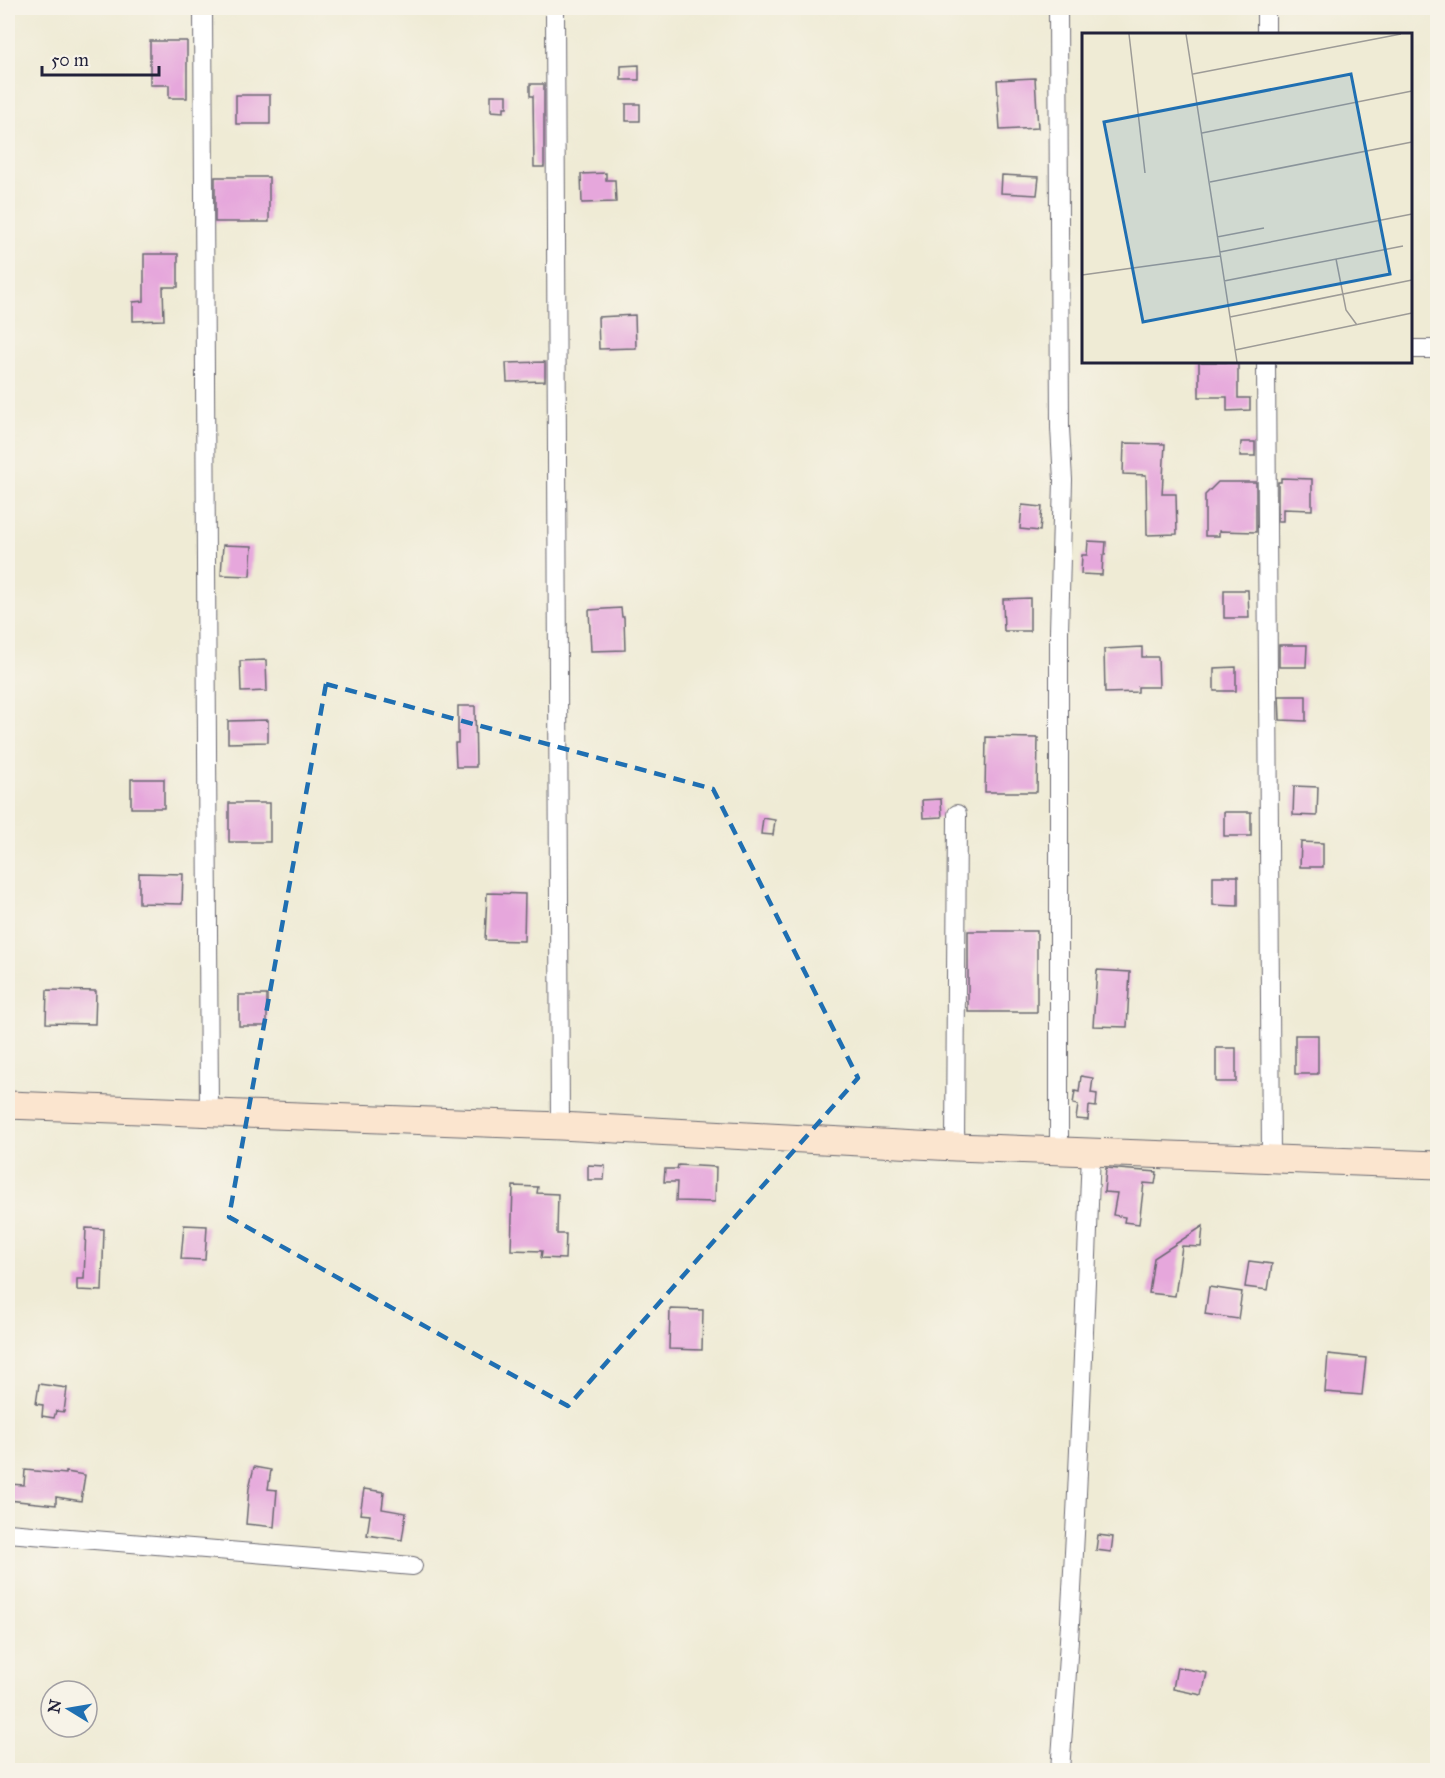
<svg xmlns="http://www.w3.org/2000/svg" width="1445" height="1778" font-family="'IM FELL Great Primer',serif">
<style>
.building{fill:#e6a7dc}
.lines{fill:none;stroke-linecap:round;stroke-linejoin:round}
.street-casing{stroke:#6a6871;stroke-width:20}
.secondary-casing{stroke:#6a6871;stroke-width:29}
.street{stroke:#fff;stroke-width:18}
.secondary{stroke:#fbe5cf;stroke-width:27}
.marked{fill:none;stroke:#1f6fb2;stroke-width:4.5;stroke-dasharray:12 8;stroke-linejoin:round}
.inset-road{fill:none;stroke:#9d9b97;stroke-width:1.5}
.view{fill:#1f6fb2;fill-opacity:0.15;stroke:#1f6fb2;stroke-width:3}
.inset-edge{fill:none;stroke:#22223b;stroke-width:3}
</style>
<rect width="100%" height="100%" fill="#f7f3e8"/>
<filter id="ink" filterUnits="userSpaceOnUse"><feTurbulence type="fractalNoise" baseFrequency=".0167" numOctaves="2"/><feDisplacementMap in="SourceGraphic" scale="12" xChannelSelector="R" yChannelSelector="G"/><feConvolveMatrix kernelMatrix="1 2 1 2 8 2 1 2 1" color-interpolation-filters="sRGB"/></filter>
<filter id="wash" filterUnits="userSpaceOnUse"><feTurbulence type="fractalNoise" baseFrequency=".008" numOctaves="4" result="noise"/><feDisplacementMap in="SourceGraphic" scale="24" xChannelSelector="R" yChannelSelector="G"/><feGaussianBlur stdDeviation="1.35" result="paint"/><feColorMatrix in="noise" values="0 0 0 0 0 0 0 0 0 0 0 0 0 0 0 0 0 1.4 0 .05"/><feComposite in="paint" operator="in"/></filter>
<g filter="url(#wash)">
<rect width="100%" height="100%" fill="#efebd5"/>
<g id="blocks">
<g class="building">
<polygon points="150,41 187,41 187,98 169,98 169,85 150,85"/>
<polygon points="639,65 639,80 621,80 621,66"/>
<polygon points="1035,78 1038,128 1000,130 997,80"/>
<polygon points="530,84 544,84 544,167 534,167 533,96 530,96"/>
<rect x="236" y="95" width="34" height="29"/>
<polygon points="491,95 507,95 507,107 504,107 504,112 491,111"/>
<rect x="626" y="104" width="14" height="17"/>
<polygon points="606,173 606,180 615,180 616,202 582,203 581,174"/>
<polygon points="1002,175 1039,177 1037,195 1001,193"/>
<rect x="215" y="177" width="54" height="45"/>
<polygon points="144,254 178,254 178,287 163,287 164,320 133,321 133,302 144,301"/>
<polygon points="635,315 636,348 599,349 598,317"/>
<polygon points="545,362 545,381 507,382 506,363"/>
<polygon points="1199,362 1238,362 1238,398 1250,398 1250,410 1227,411 1227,397 1199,397"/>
<polygon points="1241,442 1255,442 1255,456 1240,456"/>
<polygon points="1124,443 1165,444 1162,494 1176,494 1177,534 1147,535 1146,475 1123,474"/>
<polygon points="1281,478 1312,479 1312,510 1283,509 1283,521 1278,521 1278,482 1281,482"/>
<polygon points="1218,482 1256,482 1256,532 1219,531 1219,536 1205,536 1205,495"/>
<polygon points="1022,505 1042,507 1040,531 1020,529"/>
<polygon points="1088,541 1106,542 1105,555 1103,555 1102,575 1081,574 1082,555 1087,555"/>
<polygon points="223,545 252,546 250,576 221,575"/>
<polygon points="1224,590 1248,590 1249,618 1224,618"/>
<polygon points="1030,598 1030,631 1004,631 1003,599"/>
<polygon points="621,608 622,617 624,617 625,650 591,651 589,610"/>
<polygon points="1279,645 1307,645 1306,667 1279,667"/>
<polygon points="1142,647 1142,657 1158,657 1159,687 1138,687 1138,692 1105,693 1104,649"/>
<polygon points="266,660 267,691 241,692 240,661"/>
<polygon points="1236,667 1236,691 1214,691 1214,668"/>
<polygon points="1279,696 1306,696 1306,721 1280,720"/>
<polygon points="458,706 475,706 476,767 456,767 455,743 458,743"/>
<polygon points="268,720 268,742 228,743 228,721"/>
<polygon points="986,737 1038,738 1037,792 985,792"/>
<rect x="131" y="779" width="33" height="29"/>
<polygon points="1294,786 1318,787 1317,816 1293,815"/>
<polygon points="941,799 942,817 923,818 922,800"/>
<rect x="229" y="803" width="41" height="39"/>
<rect x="1224" y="812" width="27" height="24"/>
<polygon points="763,818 775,820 773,835 761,834"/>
<polygon points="1301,842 1323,843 1323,867 1300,867"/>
<polygon points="139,873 183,874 182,904 139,903"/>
<polygon points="1213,876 1238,876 1238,906 1213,905"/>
<polygon points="487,893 525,894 524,941 485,940"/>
<rect x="968" y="931" width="69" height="81"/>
<polygon points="1097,970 1130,972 1127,1027 1093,1026"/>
<polygon points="47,990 96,991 95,1024 46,1023"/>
<rect x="239" y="995" width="28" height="31"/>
<rect x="1295" y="1035" width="23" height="39"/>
<rect x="1216" y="1048" width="20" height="34"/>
<polygon points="1081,1076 1093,1078 1091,1093 1097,1094 1096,1107 1089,1106 1088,1120 1076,1119 1078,1105 1073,1104 1075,1091 1079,1092"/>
<polygon points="588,1165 605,1166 604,1180 588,1180"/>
<polygon points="678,1165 716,1167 715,1202 676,1201 677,1182 664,1182 665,1169 677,1169"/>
<polygon points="1106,1168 1157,1172 1155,1184 1144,1183 1139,1224 1124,1222 1125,1217 1113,1215 1117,1193 1104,1192"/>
<polygon points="513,1186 538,1187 537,1193 558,1194 557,1234 566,1234 565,1259 541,1258 542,1251 511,1250"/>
<polygon points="184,1225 207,1226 205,1260 181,1259"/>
<polygon points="1203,1226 1201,1247 1182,1246 1175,1296 1149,1293 1154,1258"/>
<polygon points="86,1228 104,1229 102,1291 77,1290 77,1279 84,1279"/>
<polygon points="1249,1261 1272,1264 1268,1290 1245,1287"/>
<polygon points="1209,1287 1242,1292 1238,1319 1205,1314"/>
<polygon points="670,1309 703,1310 702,1350 669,1349"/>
<polygon points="1328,1354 1366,1358 1362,1395 1325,1392"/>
<polygon points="39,1384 67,1388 64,1412 56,1411 54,1418 42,1416 43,1405 36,1404"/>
<polygon points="254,1467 271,1470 268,1489 277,1490 274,1527 246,1524 249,1488"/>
<polygon points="25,1470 66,1474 66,1472 85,1475 81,1501 56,1497 56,1505 8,1500 8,1484 24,1485"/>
<polygon points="364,1489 384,1492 382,1509 406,1513 402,1540 367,1535 370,1515 360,1514"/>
<polygon points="1098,1535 1113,1537 1111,1552 1096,1550"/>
<polygon points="1177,1667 1207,1673 1202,1695 1173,1689"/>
</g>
</g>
</g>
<g filter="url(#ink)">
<use href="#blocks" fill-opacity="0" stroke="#6a6871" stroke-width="1.5"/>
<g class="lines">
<g class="street-casing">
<g id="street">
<polyline points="203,8 209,1114"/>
<polyline points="555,8 560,1126"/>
<polyline points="1058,8 1060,428 1063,480 1059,632 1059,1151"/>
<polyline points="1266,34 1266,8"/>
<polyline points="1410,349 1438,349"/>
<polyline points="1266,362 1271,1159"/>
<polyline points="955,1147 957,814"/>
<polyline points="8,1533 413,1566"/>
<path d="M1060 1770C1076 1565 1083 1359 1091 1152"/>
</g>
</g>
<g class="secondary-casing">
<polyline id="secondary" points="8,1105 560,1126 955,1147 1438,1165"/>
</g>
<use href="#street" class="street"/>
<use href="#secondary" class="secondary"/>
</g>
</g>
<path class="marked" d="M326 684 713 789 858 1078 568 1406 229 1217Z"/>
<g transform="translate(1082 33)">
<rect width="330" height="330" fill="#efebd5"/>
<path class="inset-road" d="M47 1 63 140M104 1 155 329M111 41 319 1M120 100 330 58M128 149 330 109M135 204 182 195M138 219 330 181M254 226 264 277 275 292M0 242 138 223M142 248 321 213M148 284 330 247M153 317 330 280"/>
<path class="view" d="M269 41 308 241 61 289 22 89Z"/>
<rect width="330" height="330" class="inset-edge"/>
</g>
<rect width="1445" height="1778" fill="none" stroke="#f7f3e8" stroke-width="30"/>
<g transform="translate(69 1709) rotate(281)"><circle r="28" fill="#f7f3e8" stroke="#a29fa3" stroke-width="1.5"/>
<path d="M0-4.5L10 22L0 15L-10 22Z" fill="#1f6fb2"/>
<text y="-9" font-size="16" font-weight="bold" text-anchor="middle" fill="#22223b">N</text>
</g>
<path d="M42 66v9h117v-9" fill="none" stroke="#22223b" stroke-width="3"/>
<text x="51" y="66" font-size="18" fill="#22223b" stroke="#f7f3e8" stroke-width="4.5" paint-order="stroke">50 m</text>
</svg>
